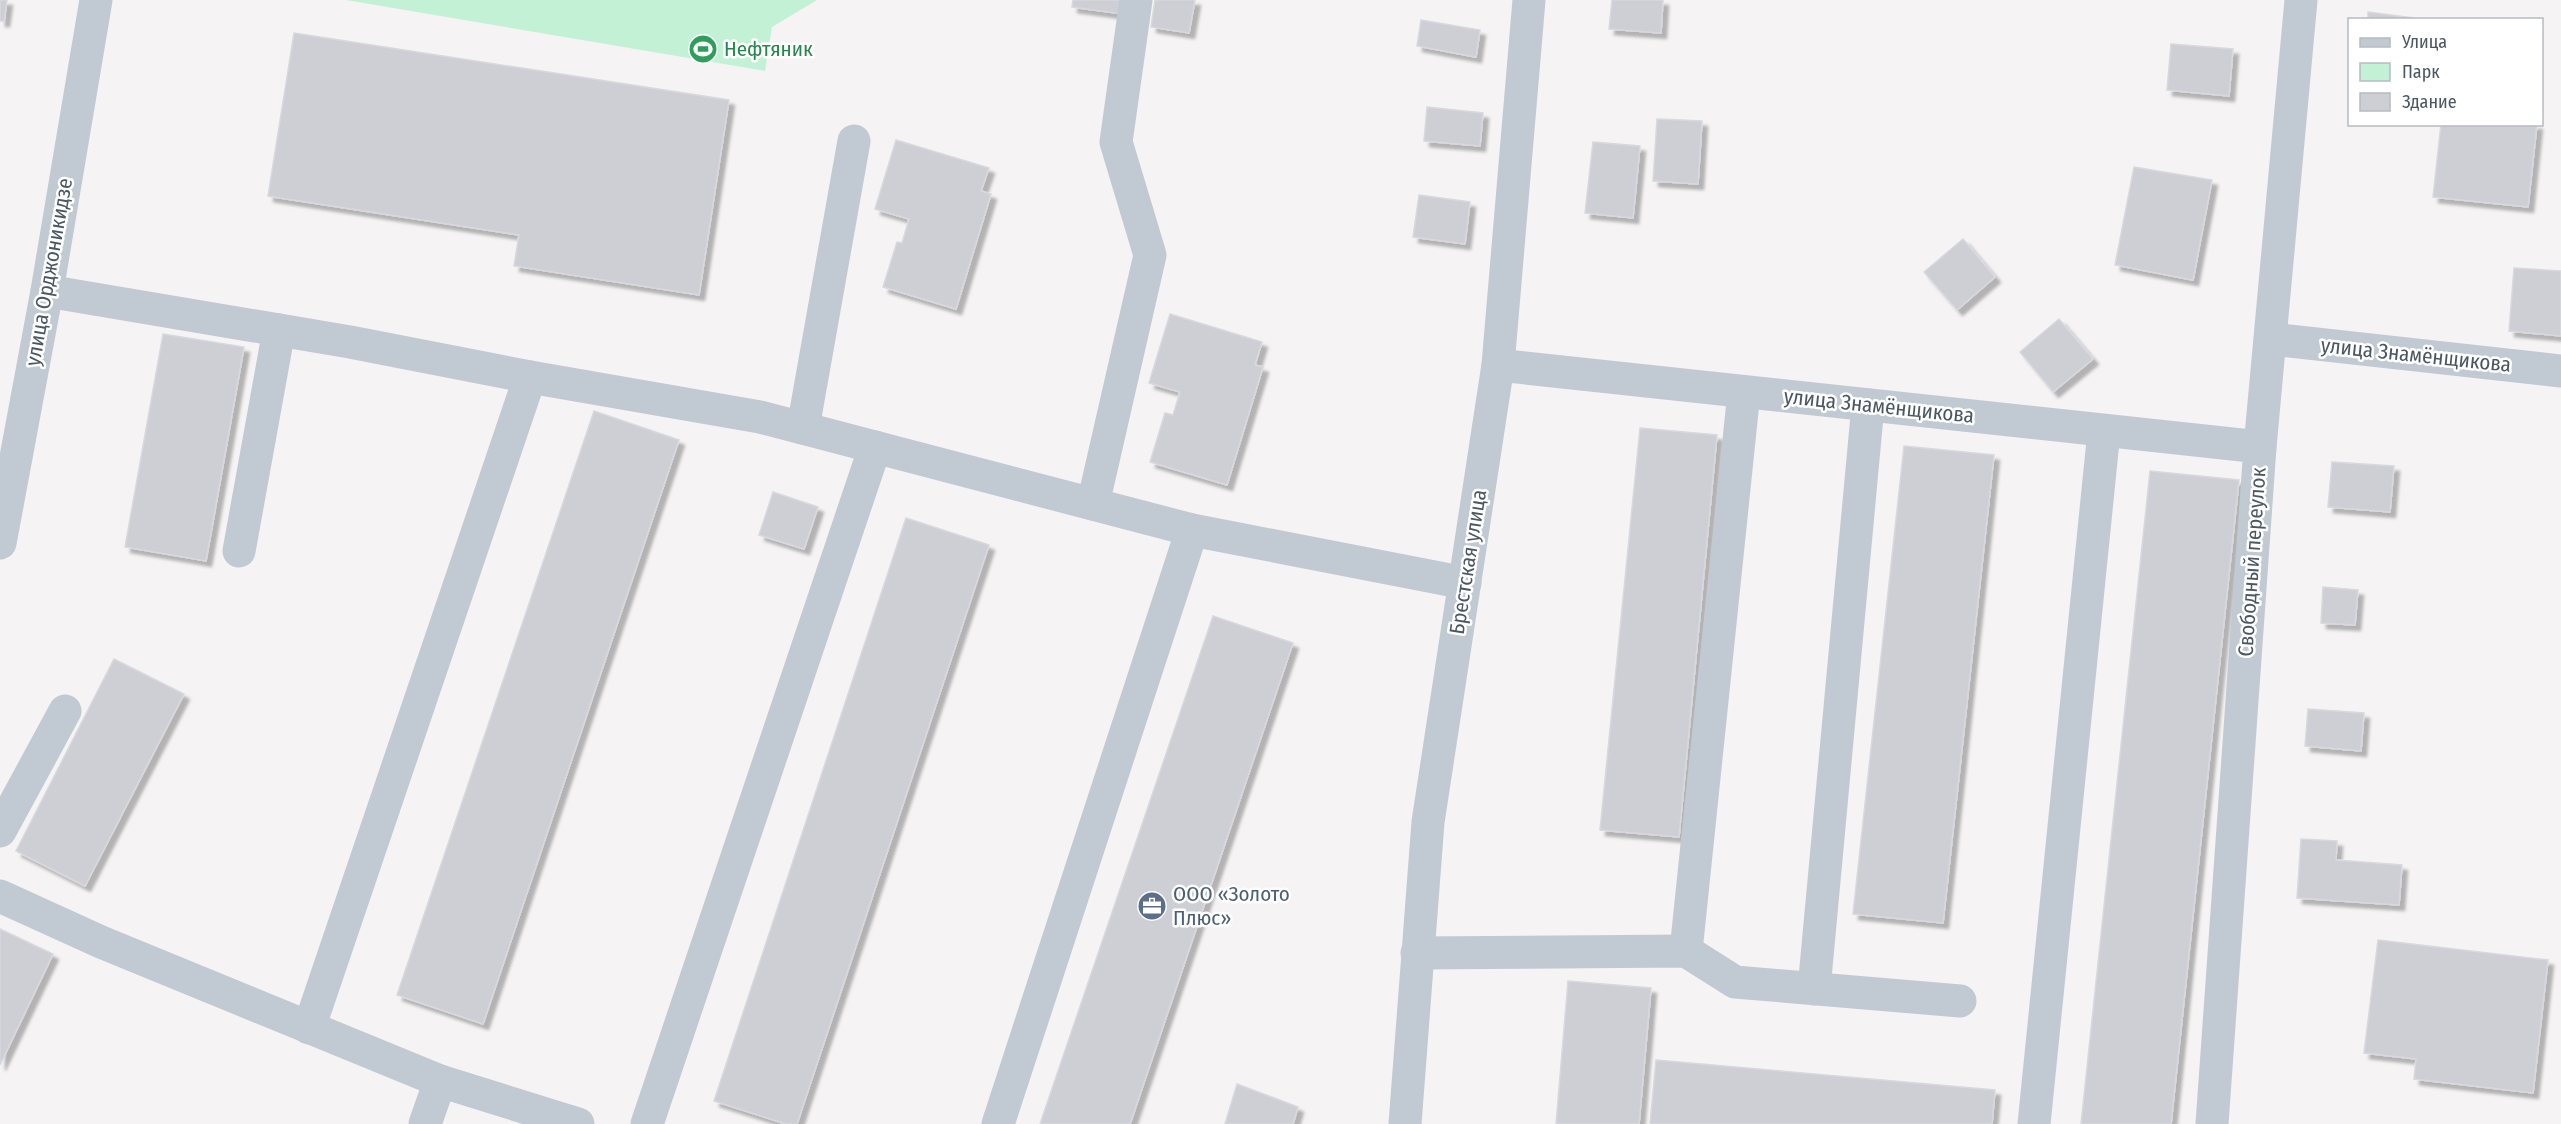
<svg xmlns="http://www.w3.org/2000/svg" width="2561" height="1124" font-family="'Fira Sans Condensed',sans-serif">
<style>
.green{fill:#c3f1d5}
.building{fill:#cdcfd5;stroke:#d7d9de;stroke-width:1.5;filter:url(#shadow)}
.lines{fill:none;stroke-linecap:round;stroke-linejoin:round}
.minor{stroke:#c1cad2;stroke-width:33}
.labels{text-anchor:middle;dominant-baseline:central;stroke-width:5;stroke-linejoin:round;paint-order:stroke}
.leisure-label{font-size:21px;fill:#27864d;stroke:#fff;text-anchor:start}
.street-label{font-size:21px;fill:#4a5661;stroke:#fff}
.service-label{font-size:21px;fill:#4e5e75;stroke:#fff;text-anchor:start}
</style>
<defs>
<filter id="shadow"><feDropShadow dx="5.5" dy="5.5" stdDeviation="1.5" flood-color="#0004"/></filter>
</defs>
<rect width="100%" height="100%" fill="#f5f3f3"/>
<polygon class="green" points="346,0 817,0 772,27 765,71"/>
<g class="building">
<polygon points="0,0 7,0 4,21 0,21"/>
<polygon points="1073,0 1124,0 1123,14 1072,7"/>
<polygon points="1155,0 1195,0 1189,33 1151,27"/>
<polygon points="1612,0 1663,0 1661,33 1609,29"/>
<polygon points="2368,12 2413,18 2413,20 2368,20"/>
<polygon points="1421,20 1480,30 1476,57 1417,46"/>
<polygon points="294,33 729,100 699,295 514,266 519,235 268,196"/>
<polygon points="2171,44 2233,49 2229,96 2167,90"/>
<polygon points="1427,107 1483,113 1480,146 1424,141"/>
<polygon points="1657,119 1702,121 1698,184 1653,181"/>
<polygon points="2441,124 2537,124 2528,207 2433,197"/>
<polygon points="896,140 989,168 981,191 991,194 956,309 883,287 897,242 902,243 909,219 875,209"/>
<polygon points="1593,142 1640,146 1633,218 1585,213"/>
<polygon points="2134,167 2212,180 2193,280 2115,265"/>
<polygon points="1419,195 1470,202 1465,244 1413,237"/>
<polygon points="1963,239 1995,277 1957,310 1924,272"/>
<polygon points="2514,268 2561,271 2561,336 2509,331"/>
<polygon points="1170,314 1262,342 1255,365 1263,367 1227,485 1150,462 1165,413 1173,415 1180,392 1149,383"/>
<polygon points="2059,319 2093,359 2053,392 2020,352"/>
<polygon points="163,334 244,347 206,561 125,547"/>
<polygon points="594,411 679,440 483,1024 397,995"/>
<polygon points="1640,428 1717,435 1679,837 1600,830"/>
<polygon points="1904,446 1994,455 1943,923 1853,914"/>
<polygon points="2332,462 2394,466 2390,512 2328,507"/>
<polygon points="2150,471 2239,480 2171,1124 2081,1124"/>
<polygon points="773,492 818,507 804,549 759,535"/>
<polygon points="906,518 989,545 797,1124 786,1124 714,1101"/>
<polygon points="2323,587 2358,590 2355,625 2321,623"/>
<polygon points="1213,616 1293,643 1130,1124 1040,1124"/>
<polygon points="114,659 184,694 85,886 16,851"/>
<polygon points="2308,709 2364,713 2361,751 2305,746"/>
<polygon points="2301,839 2337,841 2336,860 2402,865 2399,905 2297,898"/>
<polygon points="0,929 53,954 0,1065"/>
<polygon points="2378,940 2548,960 2533,1093 2414,1079 2416,1059 2364,1053"/>
<polygon points="1568,981 1651,988 1639,1124 1556,1124"/>
<polygon points="1656,1060 1995,1090 1992,1124 1650,1124"/>
<polygon points="1237,1084 1298,1107 1293,1124 1225,1124"/>
</g>
<g class="lines">
<g class="minor">
<polyline points="47,291 350,342 530,377 760,417 1192,530 1465,583"/>
<polyline points="2271,339 2561,371"/>
<polyline points="1498,365 2260,447"/>
<polyline points="803,428 854,141"/>
<polyline points="1093,504 1150,255 1116,142 1136,0"/>
<polyline points="0,543 47,291 96,0"/>
<polyline points="239,551 279,330"/>
<polyline points="0,831 65,711"/>
<polyline points="0,896 101,942 440,1081 578,1124"/>
<polyline points="1686,951 1744,392"/>
<polyline points="1417,953 1686,951 1735,982 1960,1001"/>
<polyline points="1814,989 1868,405"/>
<polyline points="309,1028 530,377"/>
<polyline points="425,1124 440,1081"/>
<polyline points="647,1124 875,447"/>
<polyline points="998,1124 1192,530"/>
<polyline points="1405,1124 1428,822 1498,365 1529,0"/>
<polyline points="2034,1124 2104,431"/>
<polyline points="2212,1124 2260,447 2301,0"/>
</g>
</g>
<defs>
<g id="stadium-disc" transform="scale(1.5)"><circle r="9.5" fill="#2e9e5b" stroke="#fff"/><path d="M0-5a6.5 5 0 1 0 0 10a6.5 5 0 1 0 0-10ZM-3.5-1.8h7v3.6h-7Z" fill="#fff"/></g>
<g id="office-disc" transform="scale(1.5)"><circle r="9.5" fill="#5c6f8a" stroke="#fff"/><path d="M-6-3h4V-5.5h4V-3h4V5H-6ZM-1-4.5V-3h2v-1.5ZM-6 0V1H6V0Z" fill="#fff"/></g>
</defs>
<g fill-rule="evenodd">
<use href="#stadium-disc" x="703" y="49"/>
<use href="#office-disc" x="1152" y="906"/>
</g>
<g class="labels">
<g class="leisure-label">
<text x="724" y="49">Нефтяник</text>
</g>
<g class="street-label">
<text transform="translate(49 272) rotate(-80)">улица Орджоникидзе</text>
<text transform="translate(2416 355) rotate(6)">улица Знамёнщикова</text>
<text transform="translate(1879 406) rotate(6)">улица Знамёнщикова</text>
<text transform="translate(1468 562) rotate(-81)">Брестская улица</text>
<text transform="translate(2252 562) rotate(-86)">Свободный переулок</text>
</g>
<g class="service-label">
<text x="1173" y="894">ООО «Золото<tspan x="1173" dy="24">Плюс»</tspan></text>
</g>
</g>
<rect x="2348" y="18" width="195" height="108" fill="#ffffff" stroke="#b7bbc0" stroke-width="1.5"/>
<rect x="2360" y="38" width="30" height="9" fill="#c1cad2" stroke="#b7bbc0" stroke-width="1.5"/>
<text x="2402" y="48" font-size="18" fill="#4a5661">Улица</text>
<rect x="2360" y="63" width="30" height="18" fill="#c3f1d5" stroke="#b7bbc0" stroke-width="1.5"/>
<text x="2402" y="78" font-size="18" fill="#4a5661">Парк</text>
<rect x="2360" y="93" width="30" height="18" fill="#cdcfd5" stroke="#b7bbc0" stroke-width="1.5"/>
<text x="2402" y="108" font-size="18" fill="#4a5661">Здание</text>
</svg>
